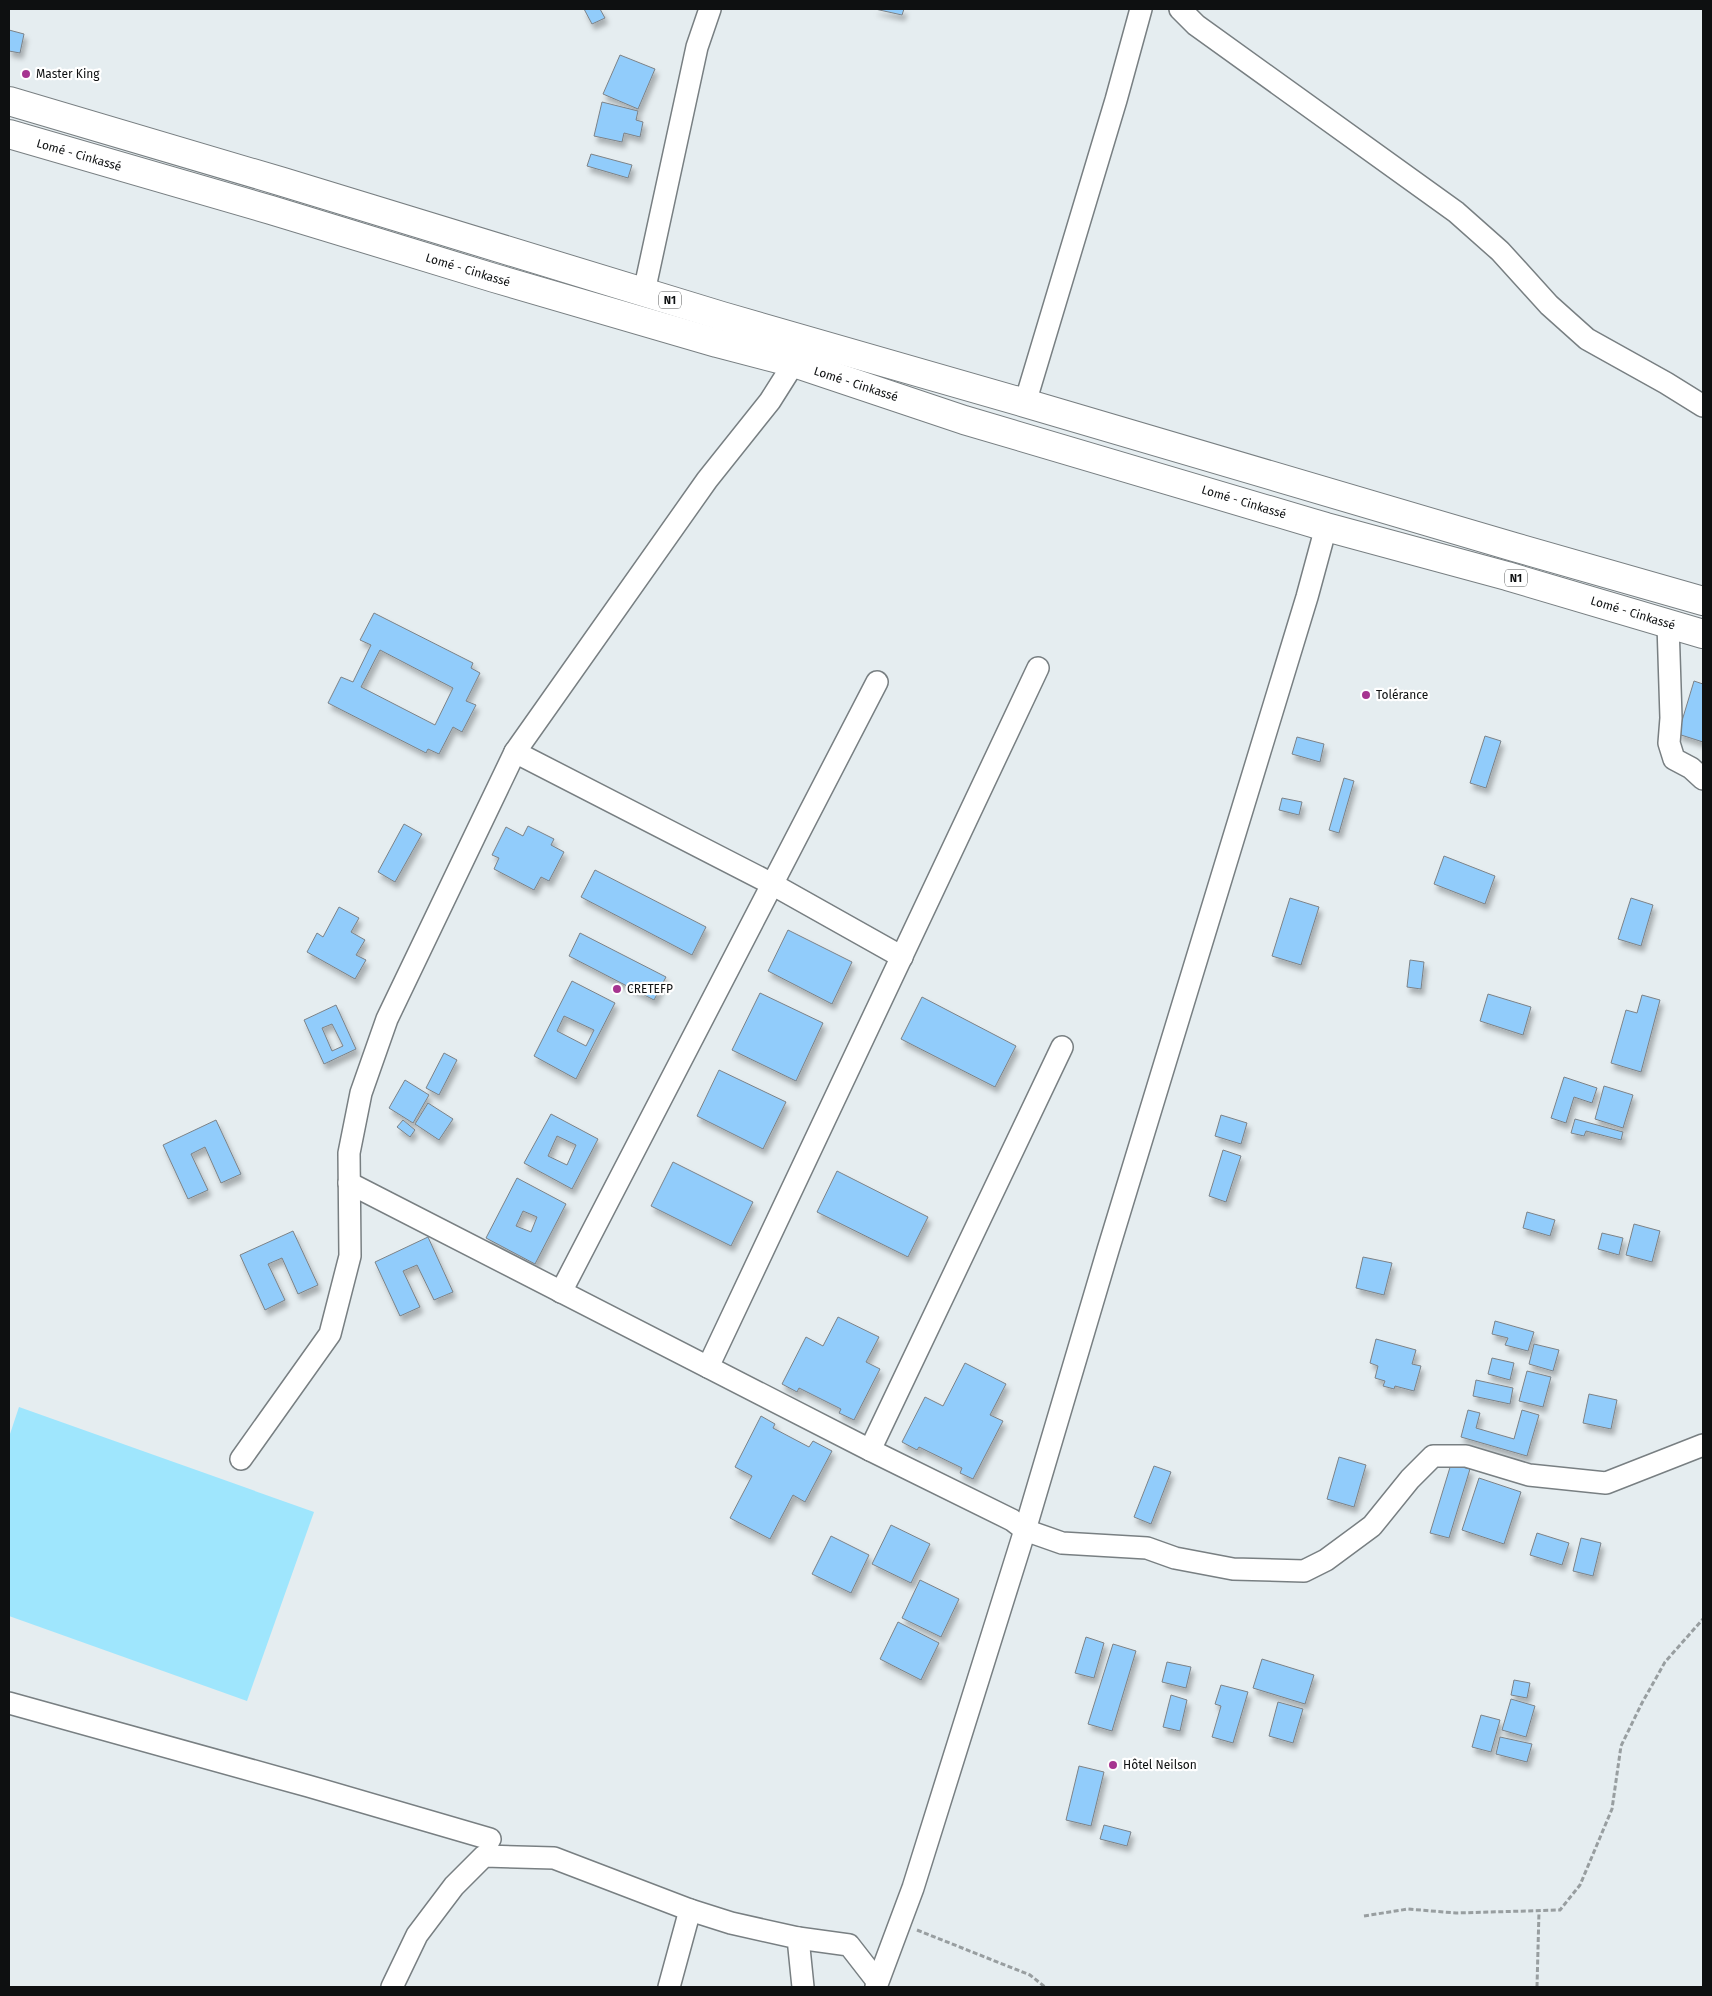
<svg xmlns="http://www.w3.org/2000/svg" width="1712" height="1996" font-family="'Fira Sans',sans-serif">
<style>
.green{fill:#9fe6fd}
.building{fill:#91ccfb;stroke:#7c8287;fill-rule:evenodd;filter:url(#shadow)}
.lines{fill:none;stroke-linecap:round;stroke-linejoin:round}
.street-casing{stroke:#787f82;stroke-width:24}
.highway-casing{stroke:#787f82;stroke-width:30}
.path{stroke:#989ea0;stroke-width:3;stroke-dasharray:5 2.5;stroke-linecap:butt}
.street{stroke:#fff;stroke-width:21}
.highway{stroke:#fff;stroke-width:28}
.poi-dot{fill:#a63490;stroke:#fff;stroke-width:2}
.labels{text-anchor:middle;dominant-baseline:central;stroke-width:4.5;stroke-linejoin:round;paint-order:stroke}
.shield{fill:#fff;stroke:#565858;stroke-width:1}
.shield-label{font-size:11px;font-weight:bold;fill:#0e1011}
.poi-label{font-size:12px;fill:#0e1011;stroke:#fff;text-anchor:start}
.street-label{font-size:12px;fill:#0e1011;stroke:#fff}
</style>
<defs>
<filter id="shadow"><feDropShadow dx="3" dy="5.5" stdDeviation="2.5" flood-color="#0004"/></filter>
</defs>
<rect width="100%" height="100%" fill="#e5edf0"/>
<polygon class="green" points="19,1407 314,1512 247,1701 9,1616 9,1437"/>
<g class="building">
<polygon points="584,9 600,9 605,18 592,24"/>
<polygon points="875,9 904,9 902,15"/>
<polygon points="9,30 24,34 20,53 9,51"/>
<polygon points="620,55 655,69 638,109 603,94"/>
<polygon points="602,102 638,111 636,120 643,122 640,137 624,133 622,142 594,136"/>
<polygon points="591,154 632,165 628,178 587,166"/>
<path d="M374 613 473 663 471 668 480 673 466 701 476 705 462 732 453 727 439 754 428 749 426 753 328 703 341 677 353 682 371 645 360 640ZM380 650 453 688 435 725 361 687Z"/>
<polygon points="1694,681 1703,684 1703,742 1678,734"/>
<polygon points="1485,736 1501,741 1486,788 1470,783"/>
<polygon points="1297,737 1324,744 1320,762 1292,754"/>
<polygon points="1344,778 1354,781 1339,833 1329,830"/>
<polygon points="1282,798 1302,802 1299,815 1279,810"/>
<polygon points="404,824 422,834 395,882 378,872"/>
<polygon points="528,826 554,839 551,845 564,852 549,881 541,877 534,890 494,869 499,858 492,855 506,827 523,836"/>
<polygon points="1444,856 1495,876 1485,904 1434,884"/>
<polygon points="595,870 706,927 692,955 581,897"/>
<polygon points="1290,898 1319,907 1301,965 1272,956"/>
<polygon points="1631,898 1653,905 1641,946 1618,939"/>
<polygon points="339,907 359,918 351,932 365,940 356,955 366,960 355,979 307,952 317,933 323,937"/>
<polygon points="788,930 852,962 832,1004 768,971"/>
<polygon points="580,933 666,977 654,1000 569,956"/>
<polygon points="1410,960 1424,962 1421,989 1407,987"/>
<path d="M572 981 615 1003 576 1079 534 1056ZM564 1016 594 1030 586 1046 557 1031Z"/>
<polygon points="760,993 823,1023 796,1081 732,1050"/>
<polygon points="1488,994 1531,1007 1523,1035 1480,1021"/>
<polygon points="1642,995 1660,1000 1641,1072 1611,1063 1626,1010 1637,1013"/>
<polygon points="922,997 1016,1046 995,1087 901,1039"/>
<path d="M336 1005 356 1049 324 1064 304 1020ZM332 1024 343 1046 332 1051 322 1028Z"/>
<polygon points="444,1053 457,1060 439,1095 426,1088"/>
<polygon points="719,1070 786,1102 763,1149 697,1116"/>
<polygon points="1564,1077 1597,1088 1592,1103 1574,1097 1566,1123 1551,1118"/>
<polygon points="405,1080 429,1095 413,1123 389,1108"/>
<polygon points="1604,1086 1633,1095 1623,1128 1595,1119"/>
<polygon points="428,1103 453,1119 439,1140 415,1124"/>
<path d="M551 1114 598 1139 572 1189 524 1163ZM557 1136 576 1145 567 1165 548 1156Z"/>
<polygon points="1221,1115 1247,1123 1241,1144 1215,1136"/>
<polygon points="1575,1119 1623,1132 1621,1140 1586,1131 1584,1136 1571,1133"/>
<polygon points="216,1120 241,1174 221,1183 205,1147 191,1154 208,1190 188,1199 163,1145"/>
<polygon points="403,1120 415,1130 410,1137 397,1127"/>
<polygon points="1223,1150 1241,1156 1226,1202 1209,1196"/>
<polygon points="673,1162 753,1202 731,1246 651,1206"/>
<polygon points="837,1171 928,1217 908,1257 817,1212"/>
<path d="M517 1178 566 1204 535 1264 486 1238ZM523 1211 537 1217 531 1232 516 1226Z"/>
<polygon points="1527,1212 1555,1220 1550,1236 1523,1228"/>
<polygon points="1634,1224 1660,1231 1652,1262 1626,1255"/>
<polygon points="293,1231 318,1285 298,1294 282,1258 268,1264 285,1300 265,1310 240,1255"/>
<polygon points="1602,1233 1623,1238 1619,1255 1598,1249"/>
<polygon points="428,1237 453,1292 434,1300 417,1265 403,1271 420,1307 400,1316 375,1262"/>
<polygon points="1363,1257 1392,1263 1384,1295 1356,1288"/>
<polygon points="838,1317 879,1337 866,1362 880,1369 854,1420 839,1413 841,1409 799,1388 797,1392 782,1384 806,1337 823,1346"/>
<polygon points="1495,1321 1534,1332 1528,1351 1505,1345 1508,1338 1492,1334"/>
<polygon points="1376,1339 1416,1350 1412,1364 1421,1366 1414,1391 1395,1386 1394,1389 1383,1386 1385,1381 1375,1378 1378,1366 1370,1363"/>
<polygon points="1534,1344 1559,1350 1553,1371 1529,1364"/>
<polygon points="1492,1358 1514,1363 1510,1380 1488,1374"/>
<polygon points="965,1363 1006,1384 990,1415 1003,1421 973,1479 960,1473 962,1468 919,1447 917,1450 902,1442 925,1397 943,1406"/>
<polygon points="1527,1371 1551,1377 1543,1407 1519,1401"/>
<polygon points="1476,1380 1513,1388 1510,1404 1473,1396"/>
<polygon points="1589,1394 1617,1400 1611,1429 1583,1423"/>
<polygon points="1468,1410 1480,1413 1476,1428 1514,1439 1522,1410 1539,1415 1527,1456 1461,1437"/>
<polygon points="761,1416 775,1424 773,1428 809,1447 813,1441 832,1451 805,1502 793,1495 770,1539 730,1518 752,1476 735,1467"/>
<polygon points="1339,1457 1366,1465 1354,1507 1327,1499"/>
<polygon points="1451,1464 1470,1469 1449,1538 1430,1533"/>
<polygon points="1154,1466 1171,1472 1151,1524 1134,1517"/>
<polygon points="1479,1478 1521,1492 1504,1544 1462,1530"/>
<polygon points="891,1525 930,1544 911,1583 872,1564"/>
<polygon points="1537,1533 1569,1543 1562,1565 1530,1555"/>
<polygon points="831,1536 869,1555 851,1593 812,1574"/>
<polygon points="1581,1538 1601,1543 1593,1576 1573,1571"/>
<polygon points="920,1580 959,1599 941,1637 902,1618"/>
<polygon points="898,1622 939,1643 921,1680 880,1659"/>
<polygon points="1086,1637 1104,1643 1094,1678 1075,1673"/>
<polygon points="1113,1644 1136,1651 1112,1731 1088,1724"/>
<polygon points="1262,1659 1314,1675 1305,1704 1253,1688"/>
<polygon points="1167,1662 1191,1667 1186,1688 1162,1682"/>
<polygon points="1514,1680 1530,1683 1527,1698 1511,1695"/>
<polygon points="1221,1685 1248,1692 1233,1743 1212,1737 1221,1706 1215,1704"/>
<polygon points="1171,1695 1187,1700 1180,1731 1163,1727"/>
<polygon points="1511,1699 1535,1706 1526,1737 1502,1730"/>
<polygon points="1278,1702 1303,1709 1293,1743 1269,1736"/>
<polygon points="1481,1715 1500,1720 1491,1752 1472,1747"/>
<polygon points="1500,1737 1532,1744 1527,1762 1496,1754"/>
<polygon points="1079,1766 1104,1772 1091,1826 1066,1820"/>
<polygon points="1104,1825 1131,1832 1127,1846 1100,1839"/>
</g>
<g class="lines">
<g class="street-casing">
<g id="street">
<polyline points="1180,9 1196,25 1456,212 1500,251 1549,305 1587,339 1666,383 1703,406"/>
<polyline points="644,292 697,47 710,9"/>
<polyline points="1025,403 1116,100 1141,9"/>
<polyline points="1668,624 1671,718 1669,743 1674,759 1691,768 1703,779"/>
<polyline points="515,752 772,884 902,957"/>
<polyline points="349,1183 870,1450 1012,1520 1025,1530 1062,1543 1147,1548 1175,1558 1233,1569 1304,1571 1326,1560 1372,1526 1410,1479 1433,1456 1466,1456 1529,1475 1606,1483 1703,1445"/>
<polyline points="561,1292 877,682"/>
<polyline points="708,1367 1038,668"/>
<polyline points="870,1450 1062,1047"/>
<polyline points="241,1459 330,1334 350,1256 349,1153 361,1093 387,1019 515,752 707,480 770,401 794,363"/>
<polyline points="9,1703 308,1786 490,1839"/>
<polyline points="798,1938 849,1945 877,1981"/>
<polyline points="392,1987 417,1935 454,1886 484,1856 554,1858 690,1910 731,1923 798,1938 803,1987"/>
<polyline points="669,1987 690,1910"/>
<polyline points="876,1987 913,1888 1025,1530 1108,1250 1307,597 1326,527"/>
</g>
</g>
<g class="highway-casing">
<g id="highway">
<polyline points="9,101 283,182 722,316 1025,403 1514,547 1703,601"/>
<polyline points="9,134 271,210 494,278 717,343 794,363 964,420 1326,527 1507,576 1703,634"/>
</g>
</g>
<g class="path">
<polyline points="1364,1916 1408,1909 1456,1913 1560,1910 1580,1885 1612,1809 1621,1746 1642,1703 1665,1662 1703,1619"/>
<polyline points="917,1930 1030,1975 1045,1987"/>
<polyline points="1537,1987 1539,1911"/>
</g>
<use href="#street" class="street"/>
<use href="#highway" class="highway"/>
</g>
<g class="poi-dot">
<circle cx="26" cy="74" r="5"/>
<circle cx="1366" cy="695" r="5"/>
<circle cx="617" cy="989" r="5"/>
<circle cx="1113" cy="1765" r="5"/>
</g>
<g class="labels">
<g class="shield">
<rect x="659" y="291.5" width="22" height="17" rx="4"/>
<rect x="1505" y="569.5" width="22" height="17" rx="4"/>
</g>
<g class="shield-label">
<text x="670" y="300">N1</text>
<text x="1516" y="578">N1</text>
</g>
<g class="poi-label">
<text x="36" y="74">Master King</text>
<text x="1376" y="695">Tolérance</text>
<text x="627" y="989">CRETEFP</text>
<text x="1123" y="1765">Hôtel Neilson</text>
</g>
<g class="street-label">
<text transform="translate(79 155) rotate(16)">Lomé - Cinkassé</text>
<text transform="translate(468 270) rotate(17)">Lomé - Cinkassé</text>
<text transform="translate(856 384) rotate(18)">Lomé - Cinkassé</text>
<text transform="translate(1244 502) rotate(17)">Lomé - Cinkassé</text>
<text transform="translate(1633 613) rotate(17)">Lomé - Cinkassé</text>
</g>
</g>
<rect width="1712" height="1996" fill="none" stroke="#0e1011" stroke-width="20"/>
</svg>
